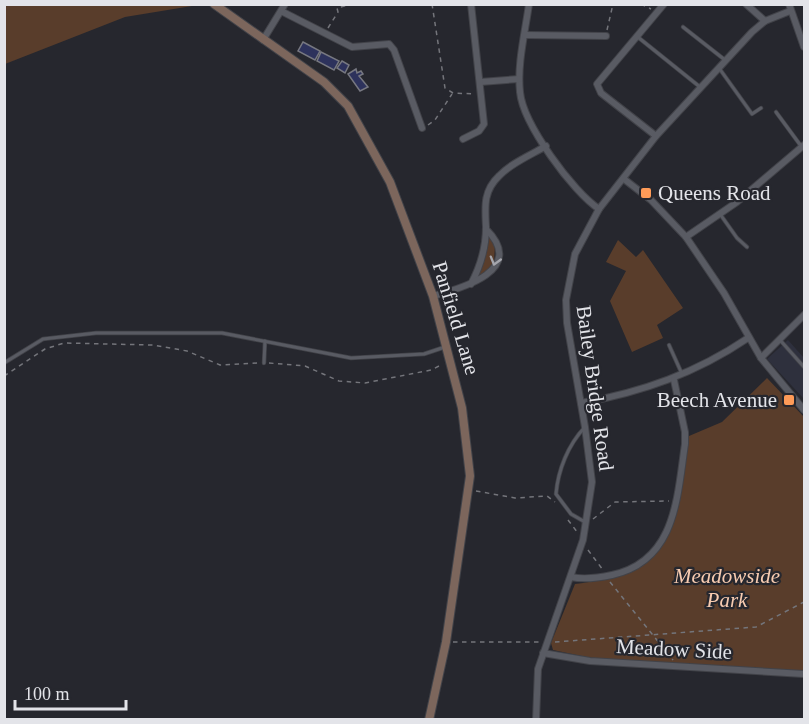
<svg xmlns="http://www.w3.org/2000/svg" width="809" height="724" font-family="Georgia,serif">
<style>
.built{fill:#2e303d}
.green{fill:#593d2b}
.building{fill:#2d325c;stroke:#777881;stroke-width:1.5}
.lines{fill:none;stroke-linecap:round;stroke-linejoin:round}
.lane-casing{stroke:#424349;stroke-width:4.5}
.street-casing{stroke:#424349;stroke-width:8}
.secondary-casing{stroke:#424349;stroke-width:10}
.path{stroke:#74757b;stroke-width:1.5;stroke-dasharray:4.5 4.5;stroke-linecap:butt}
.lane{stroke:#595b63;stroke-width:3}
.street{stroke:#595b63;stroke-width:6}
.secondary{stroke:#7c665c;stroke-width:8}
.oneway{stroke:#a5a6ad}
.poi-dot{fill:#fe9b58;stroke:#26272e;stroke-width:2}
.labels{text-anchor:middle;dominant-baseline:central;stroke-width:4.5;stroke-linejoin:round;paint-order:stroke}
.poi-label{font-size:21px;fill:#e3e4e9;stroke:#26272e;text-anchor:start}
.street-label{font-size:21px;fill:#e3e4e9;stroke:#26272e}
.park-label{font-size:21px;font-style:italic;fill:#f7cbb0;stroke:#26272e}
</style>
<rect width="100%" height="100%" fill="#26272e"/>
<polygon class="built" points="788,340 804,358 804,399 767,359"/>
<g class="green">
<polygon points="4,5 5,4 198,5 125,17 5,64"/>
<polygon points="490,237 495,245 494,263 480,278 478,274 486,254 486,238"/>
<polygon points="618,240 636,257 643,250 683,308 657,325 663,338 632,352 610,301 626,271 606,262"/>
<path d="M767 378 804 417V673L591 658 553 650 551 643 575 584C679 572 677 525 689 436L722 422Z"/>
</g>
<g class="building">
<polygon points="303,42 320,51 315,60 298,51"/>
<polygon points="321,52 339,61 334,70 317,61"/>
<polygon points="342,61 349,65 345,73 337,68"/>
<polygon points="356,69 357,73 361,71 363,74 359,76 368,87 360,91 348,74"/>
</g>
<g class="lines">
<g class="lane-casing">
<g id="lane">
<polyline points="683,27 725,60"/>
<polyline points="639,38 700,87"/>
<polyline points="719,68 752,114 761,108"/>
<polyline points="776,112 801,146"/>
<polyline points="720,214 737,238 747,247"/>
<polyline points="780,340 804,367"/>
<polyline points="669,345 682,374"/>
<polyline points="4,363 43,339 96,333 222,333 351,358 424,354 445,347"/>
<polyline points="264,363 265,341"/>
<path d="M585 427C568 445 558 470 556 494L571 514 585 522"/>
</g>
</g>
<g class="street-casing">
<g id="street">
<path d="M529 4C525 33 517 64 520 92 523 124 573 192 599 209"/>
<polyline points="746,4 765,21"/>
<polyline points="789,4 804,47"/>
<polyline points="283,12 352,47 389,44 394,50 422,128"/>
<polyline points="525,35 606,36"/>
<polyline points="263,40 285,4"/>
<polyline points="480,82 519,79"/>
<polyline points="656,136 601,93 597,84 664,4"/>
<polyline points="463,139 479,131 484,124 471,4"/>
<polyline points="624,179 651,200 686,237 724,293 761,358 804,410"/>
<polyline points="686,237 737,202 804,145"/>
<path d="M471 284C480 267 486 246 486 227 485 207 483 191 499 176 511 163 531 155 546 146"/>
<path d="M433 296C463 288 527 270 486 229"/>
<polyline points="761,358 804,315"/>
<path d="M581 403C643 392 696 373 748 338"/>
<path d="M571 577C584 580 598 578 612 575 676 561 677 498 685 444V432L674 380"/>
<polyline points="543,653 590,661 804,674"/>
<polyline points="536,720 538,669 583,540 592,482 585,427 567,323 566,300 575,254 599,209 656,136 752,32 765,21 790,11"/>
</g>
</g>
<g class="secondary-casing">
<polyline id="secondary" points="214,4 324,82 348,106 390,182 433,296 462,408 470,476 446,642 429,720"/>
</g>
<g class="path">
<polyline points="432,4 445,88 453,93 475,94"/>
<polyline points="641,4 651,9"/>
<polyline points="328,28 338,12 337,8 352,4"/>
<polyline points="607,30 613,4"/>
<polyline points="428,125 435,120 452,94"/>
<polyline points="269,363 305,366 339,381 365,383 431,370 443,364"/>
<polyline points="4,376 45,349 64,343 153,345 187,351 220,365 258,363"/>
<polyline points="476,491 515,498 547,496 555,502"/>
<polyline points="593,519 615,502 669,501"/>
<polyline points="568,520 578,533"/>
<polyline points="588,550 603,570"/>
<polyline points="610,582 673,660"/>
<polyline points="453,642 541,642"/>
<polyline points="555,642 756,627 804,602"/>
</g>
<use href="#lane" class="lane"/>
<use href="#street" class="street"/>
<use href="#secondary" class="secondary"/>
</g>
<defs><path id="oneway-chevron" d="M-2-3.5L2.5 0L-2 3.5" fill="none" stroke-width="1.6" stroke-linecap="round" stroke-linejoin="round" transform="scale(1.5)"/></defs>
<use class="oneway" href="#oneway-chevron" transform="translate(495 261) rotate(106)"/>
<g class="poi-dot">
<rect x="640" y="187" width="12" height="12" rx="3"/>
<rect x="783" y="394" width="12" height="12" rx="3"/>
</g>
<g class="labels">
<g class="poi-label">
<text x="658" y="193">Queens Road</text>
<text x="777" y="400" text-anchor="end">Beech Avenue</text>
</g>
<g class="street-label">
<text transform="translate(456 318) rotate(73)">Panfield Lane</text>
<text transform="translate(595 388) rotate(82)">Bailey Bridge Road</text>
<text transform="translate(674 649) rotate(3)">Meadow Side</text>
</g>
<g class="park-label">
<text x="727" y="576">Meadowside<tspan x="727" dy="24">Park</tspan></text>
</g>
</g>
<rect width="809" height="724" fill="none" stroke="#e3e4e9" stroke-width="12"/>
<path d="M15 700v9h111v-9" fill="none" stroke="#e3e4e9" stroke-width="3"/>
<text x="24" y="700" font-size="18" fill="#e3e4e9" stroke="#26272e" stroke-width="4.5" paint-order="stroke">100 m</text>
</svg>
